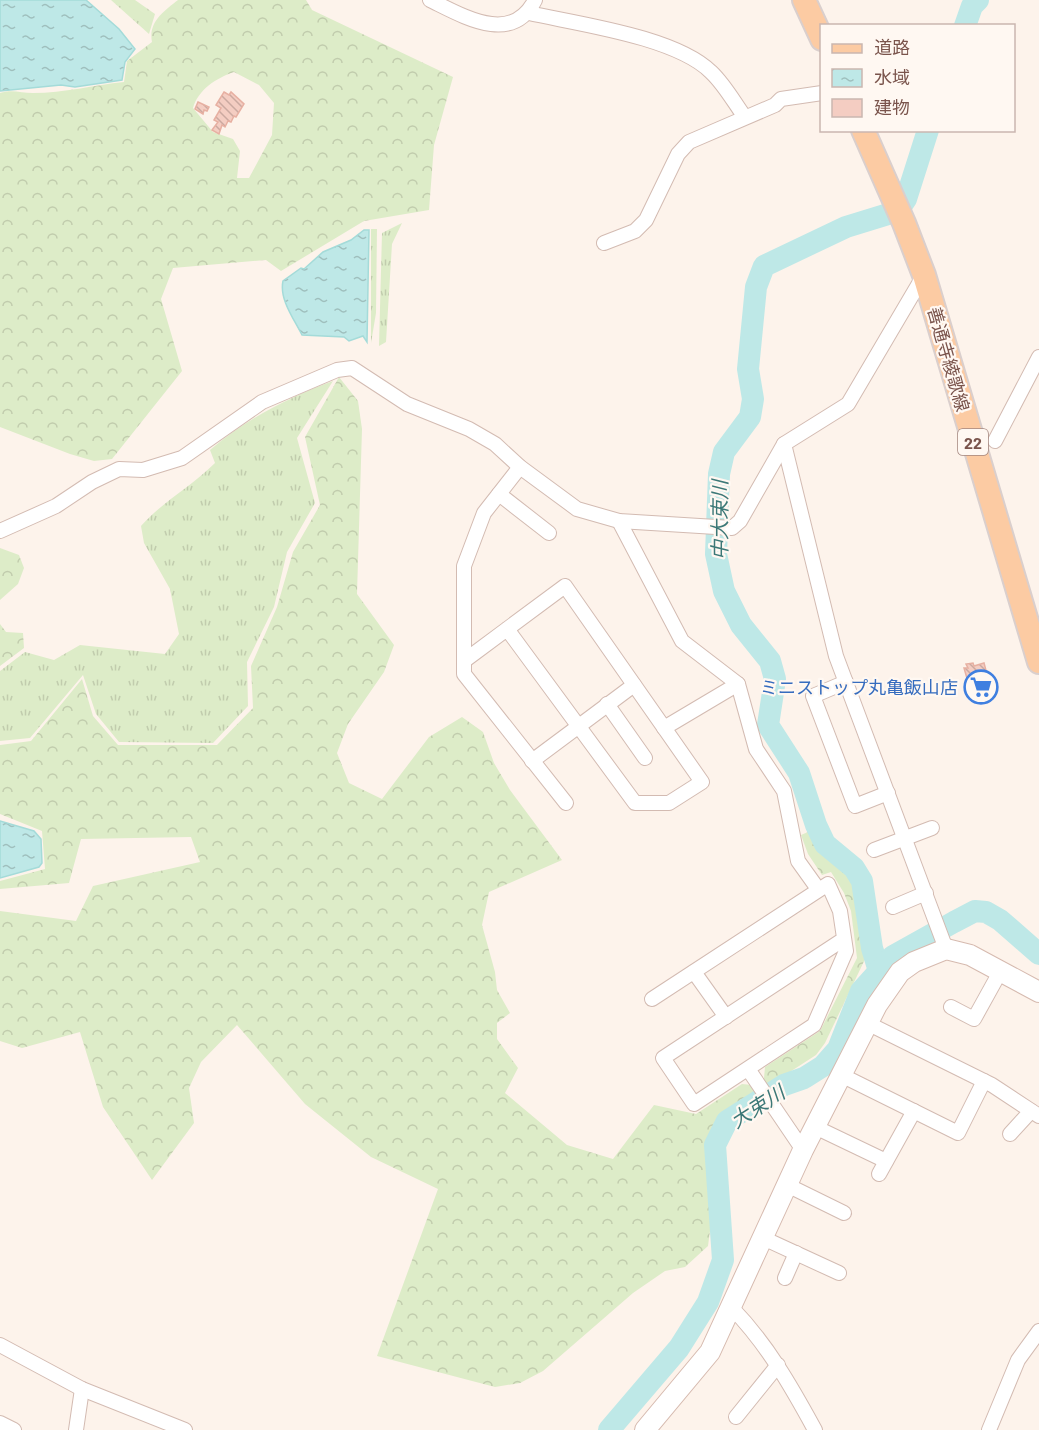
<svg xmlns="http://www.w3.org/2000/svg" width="1039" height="1430" font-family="Barlow,'Noto Sans JP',sans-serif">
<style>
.grass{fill:url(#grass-tufts)}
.forest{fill:url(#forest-crowns);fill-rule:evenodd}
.water{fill:url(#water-ripples);stroke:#a4dbd9;stroke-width:1.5}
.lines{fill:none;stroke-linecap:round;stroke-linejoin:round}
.stream{stroke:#a4dbd9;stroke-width:4}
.river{stroke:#bee8e7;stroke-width:22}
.building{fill:url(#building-back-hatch);stroke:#e7b0a2;stroke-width:1.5}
.street-casing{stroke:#d3bbb2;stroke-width:16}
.secondary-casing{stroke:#d6baaf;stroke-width:22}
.primary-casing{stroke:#dacfcd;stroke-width:26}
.street{stroke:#fff;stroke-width:14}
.secondary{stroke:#fff;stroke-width:20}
.primary{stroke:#fccba3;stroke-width:22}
.labels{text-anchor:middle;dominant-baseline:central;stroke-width:4.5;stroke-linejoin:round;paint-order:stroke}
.shield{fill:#fff8f2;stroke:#a2857e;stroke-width:1.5}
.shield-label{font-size:16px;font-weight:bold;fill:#7a544c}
.street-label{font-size:18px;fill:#7a544c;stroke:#fff8f2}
.shop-label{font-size:18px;fill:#366cbe;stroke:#fff8f2;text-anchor:end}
.water-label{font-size:20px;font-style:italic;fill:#3c7877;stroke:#fff8f2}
</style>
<defs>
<pattern id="grass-tufts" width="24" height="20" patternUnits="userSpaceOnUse" patternTransform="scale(1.5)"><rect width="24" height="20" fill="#ddecc8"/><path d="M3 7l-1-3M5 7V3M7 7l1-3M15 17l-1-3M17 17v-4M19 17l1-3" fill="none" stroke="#c1ccad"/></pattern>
<pattern id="forest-crowns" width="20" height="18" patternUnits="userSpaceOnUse" patternTransform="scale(1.5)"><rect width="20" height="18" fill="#ddecc8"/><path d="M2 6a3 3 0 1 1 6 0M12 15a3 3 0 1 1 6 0" fill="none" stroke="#c1ccad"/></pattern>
<pattern id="water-ripples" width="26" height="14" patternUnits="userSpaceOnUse" patternTransform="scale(1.5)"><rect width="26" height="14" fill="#bee8e7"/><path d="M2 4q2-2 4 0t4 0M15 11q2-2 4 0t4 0" fill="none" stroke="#9fbfbd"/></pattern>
<pattern id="building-back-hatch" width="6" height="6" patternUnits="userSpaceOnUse" patternTransform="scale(1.5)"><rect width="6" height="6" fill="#f4cdc2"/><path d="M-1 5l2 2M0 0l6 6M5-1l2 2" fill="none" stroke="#cba9a0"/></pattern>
</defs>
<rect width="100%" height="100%" fill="#fdf3eb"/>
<g class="grass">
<polygon points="111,0 135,0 155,14 149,34"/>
<polygon points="402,223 392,244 386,342 379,346 382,233"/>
<polygon points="371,229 377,229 376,313 371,343"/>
<path d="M333 381 297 438 315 503 287 552 274 607 247 662 248 706 213 743 119 742 96 714 83 675 30 738 0 741V671L25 652 54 660 80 645 165 654 179 634 170 589 144 543 141 526C162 502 191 487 215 463L210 450C246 419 289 397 333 381Z"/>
</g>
<g class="forest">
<path d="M178 0H306L312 10 453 77 434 145 429 210 364 221 281 271 266 260 173 268 161 299 182 371 112 459 94 461 70 454 0 427V93C12 89 21 93 33 93 64 93 94 85 124 82L127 61 152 42C148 22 164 11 178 0ZM234 72 259 85 274 103 272 135 249 178H237L240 151 233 139 213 132 193 108C198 90 216 78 234 72Z"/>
<polygon points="339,377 358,401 362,429 357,594 394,645 384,672 348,724 337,753 349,783 382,799 429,737 462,717 483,732 494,763 510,790 562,860 489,892 482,925 495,972 497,990 510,1013 497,1023 497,1039 518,1068 505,1093 567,1145 613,1159 654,1105 696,1114 742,1084 752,1085 764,1078 765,1067 820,1031 857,958 851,911 844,893 831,872 822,875 808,854 801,835 808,832 818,847 849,876 857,893 867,955 825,1043 816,1055 725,1114 710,1140 718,1216 710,1231 708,1246 685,1267 665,1271 633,1293 543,1371 520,1383 495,1387 377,1356 438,1189 371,1157 305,1104 237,1025 201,1062 189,1088 194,1123 152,1180 103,1107 80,1032 22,1048 0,1041 0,911 76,921 93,886 200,862 191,837 81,839 69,883 0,889 0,881 45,869 42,831 0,814 0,745 31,741 82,679 93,716 118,745 217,745 253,708 251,666 277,607 293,552 320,505 305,437"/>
<polygon points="0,548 19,555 24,568 18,584 0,600"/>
<polygon points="0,624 6,632 23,633 24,648 0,666"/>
</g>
<g class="water">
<polygon points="0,0 86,0 119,29 135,49 125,62 122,80 75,87 61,85 0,91"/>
<path d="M364 230H369L367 342 363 336 349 341 344 337 302 335C294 319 279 299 283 281L301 268 304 269 323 252 351 240Z"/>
<polygon points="0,821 34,831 41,839 42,863 39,867 0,878"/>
</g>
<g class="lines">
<polyline class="stream" points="1036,951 1039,948"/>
<g class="river">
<polyline points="965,26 972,6 978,0"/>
<polyline points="879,971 872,948 862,881 854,868 825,844 816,825 799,773 768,725 775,679 770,661 741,625 724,591 716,554 719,474 724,452 750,417 753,399 748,369 756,287 764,266 846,227 898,211 906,199 928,130"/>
<polyline points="609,1430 679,1348 708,1302 723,1260 715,1145 727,1121 784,1085 804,1078 823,1066 838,1049 861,991 879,971 893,956 954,922 975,911 986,912 1000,920 1039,954"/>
</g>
</g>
<g class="building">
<polygon points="224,92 229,95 231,92 244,104 236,117 234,116 231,122 228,121 225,127 222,125 219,134 212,130 218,122 214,120 221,108 216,105"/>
<polygon points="198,102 209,107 207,111 204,110 203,114 195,109"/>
<polygon points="973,663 974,666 984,663 992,693 973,699 964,668 968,668 966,664"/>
</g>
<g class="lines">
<g class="street-casing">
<g id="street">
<path d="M430 0C463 16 512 46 535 0"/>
<path d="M529 13C578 24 676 37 711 72 724 84 734 102 744 116"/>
<polyline points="604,243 635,231 646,220 678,154 689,142 775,105 781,99 822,93"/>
<polyline points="995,441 1039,357"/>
<polyline points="784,444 836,656 946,949"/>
<polyline points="520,467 484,513 464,566 464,674 566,803"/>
<polyline points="499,494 549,533"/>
<polyline points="619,521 682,641 738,684 756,749 784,791 798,861 818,889"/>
<polyline points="0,531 56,506 92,482 119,469 143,470 182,458 262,402 337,370 352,368 407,404 469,429 495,444 520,467 577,509 619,521 732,528 740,521 784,444 848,404 924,275"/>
<polyline points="464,661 565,586 702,782 669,803 635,803 507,629"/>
<polyline points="846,682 813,696 855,806 888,793"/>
<polyline points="607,704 645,758"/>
<polyline points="664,728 738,684"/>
<polyline points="532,761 634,685"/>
<polyline points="874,850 932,828"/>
<polyline points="893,907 926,893"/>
<polyline points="694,972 726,1017"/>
<polyline points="652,999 828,884 840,911 846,951 814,1025 694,1104 663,1058 844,939"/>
<polyline points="951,1007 974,1019 1000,972"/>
<polyline points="867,1023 992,1085 1039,1116"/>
<polyline points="748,1069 803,1150"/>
<polyline points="841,1075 958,1133 984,1081"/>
<polyline points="815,1127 886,1161"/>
<polyline points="1010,1134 1031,1111"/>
<polyline points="879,1174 914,1111"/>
<polyline points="787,1185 844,1213"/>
<polyline points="763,1238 839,1273"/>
<polyline points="785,1278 796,1253"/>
<path d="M732 1308C767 1344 791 1386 815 1430"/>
<polyline points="0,1345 82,1389 185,1430"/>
<polyline points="736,1417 778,1365"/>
<polyline points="0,1423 14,1430"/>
<polyline points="76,1430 82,1389"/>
<polyline points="989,1430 1018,1360 1039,1331"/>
</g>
</g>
<g class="secondary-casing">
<polyline id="secondary" points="645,1430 710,1352 803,1150 877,1005 900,972 914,962 946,949 970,955 1039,992"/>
</g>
<g class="primary-casing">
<g id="primary">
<polyline points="804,0 822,39"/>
<polyline points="863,130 904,223 924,275 1039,662"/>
</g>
</g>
<use href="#street" class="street"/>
<use href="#secondary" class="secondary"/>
<use href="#primary" class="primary"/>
</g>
<defs>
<g id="supermarket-ring" transform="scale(1.725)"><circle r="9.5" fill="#fff8f2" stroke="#3f7fe0" stroke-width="1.5"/><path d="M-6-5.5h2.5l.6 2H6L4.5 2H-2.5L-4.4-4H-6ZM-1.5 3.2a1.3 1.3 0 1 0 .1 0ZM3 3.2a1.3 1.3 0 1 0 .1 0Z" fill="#3f7fe0"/></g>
</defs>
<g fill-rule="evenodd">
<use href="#supermarket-ring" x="981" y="687"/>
</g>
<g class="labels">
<rect class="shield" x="958" y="429" width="30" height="26" rx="4.5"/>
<g class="shield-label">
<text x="973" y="442">22</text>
</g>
<g class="street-label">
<text transform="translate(949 359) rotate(74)">善通寺綾歌線</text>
</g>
<g class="shop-label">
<text x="958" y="687">ミニストップ丸亀飯山店</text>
</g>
<g class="water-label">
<text transform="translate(719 520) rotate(-90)">中大束川</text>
<text transform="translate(757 1106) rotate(-33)">大束川</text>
</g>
</g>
<rect x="820" y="24" width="195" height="108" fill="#fff8f2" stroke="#cab6b0" stroke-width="1.5"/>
<rect x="832" y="44" width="30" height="9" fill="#fccba3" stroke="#cab6b0" stroke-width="1.5"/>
<text x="874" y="54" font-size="18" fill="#7a544c">道路</text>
<rect x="832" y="69" width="30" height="18" fill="url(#water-ripples)" stroke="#cab6b0" stroke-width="1.5"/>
<text x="874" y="84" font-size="18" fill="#7a544c">水域</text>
<rect x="832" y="99" width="30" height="18" fill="#f4cdc2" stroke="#cab6b0" stroke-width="1.5"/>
<text x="874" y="114" font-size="18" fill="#7a544c">建物</text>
</svg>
